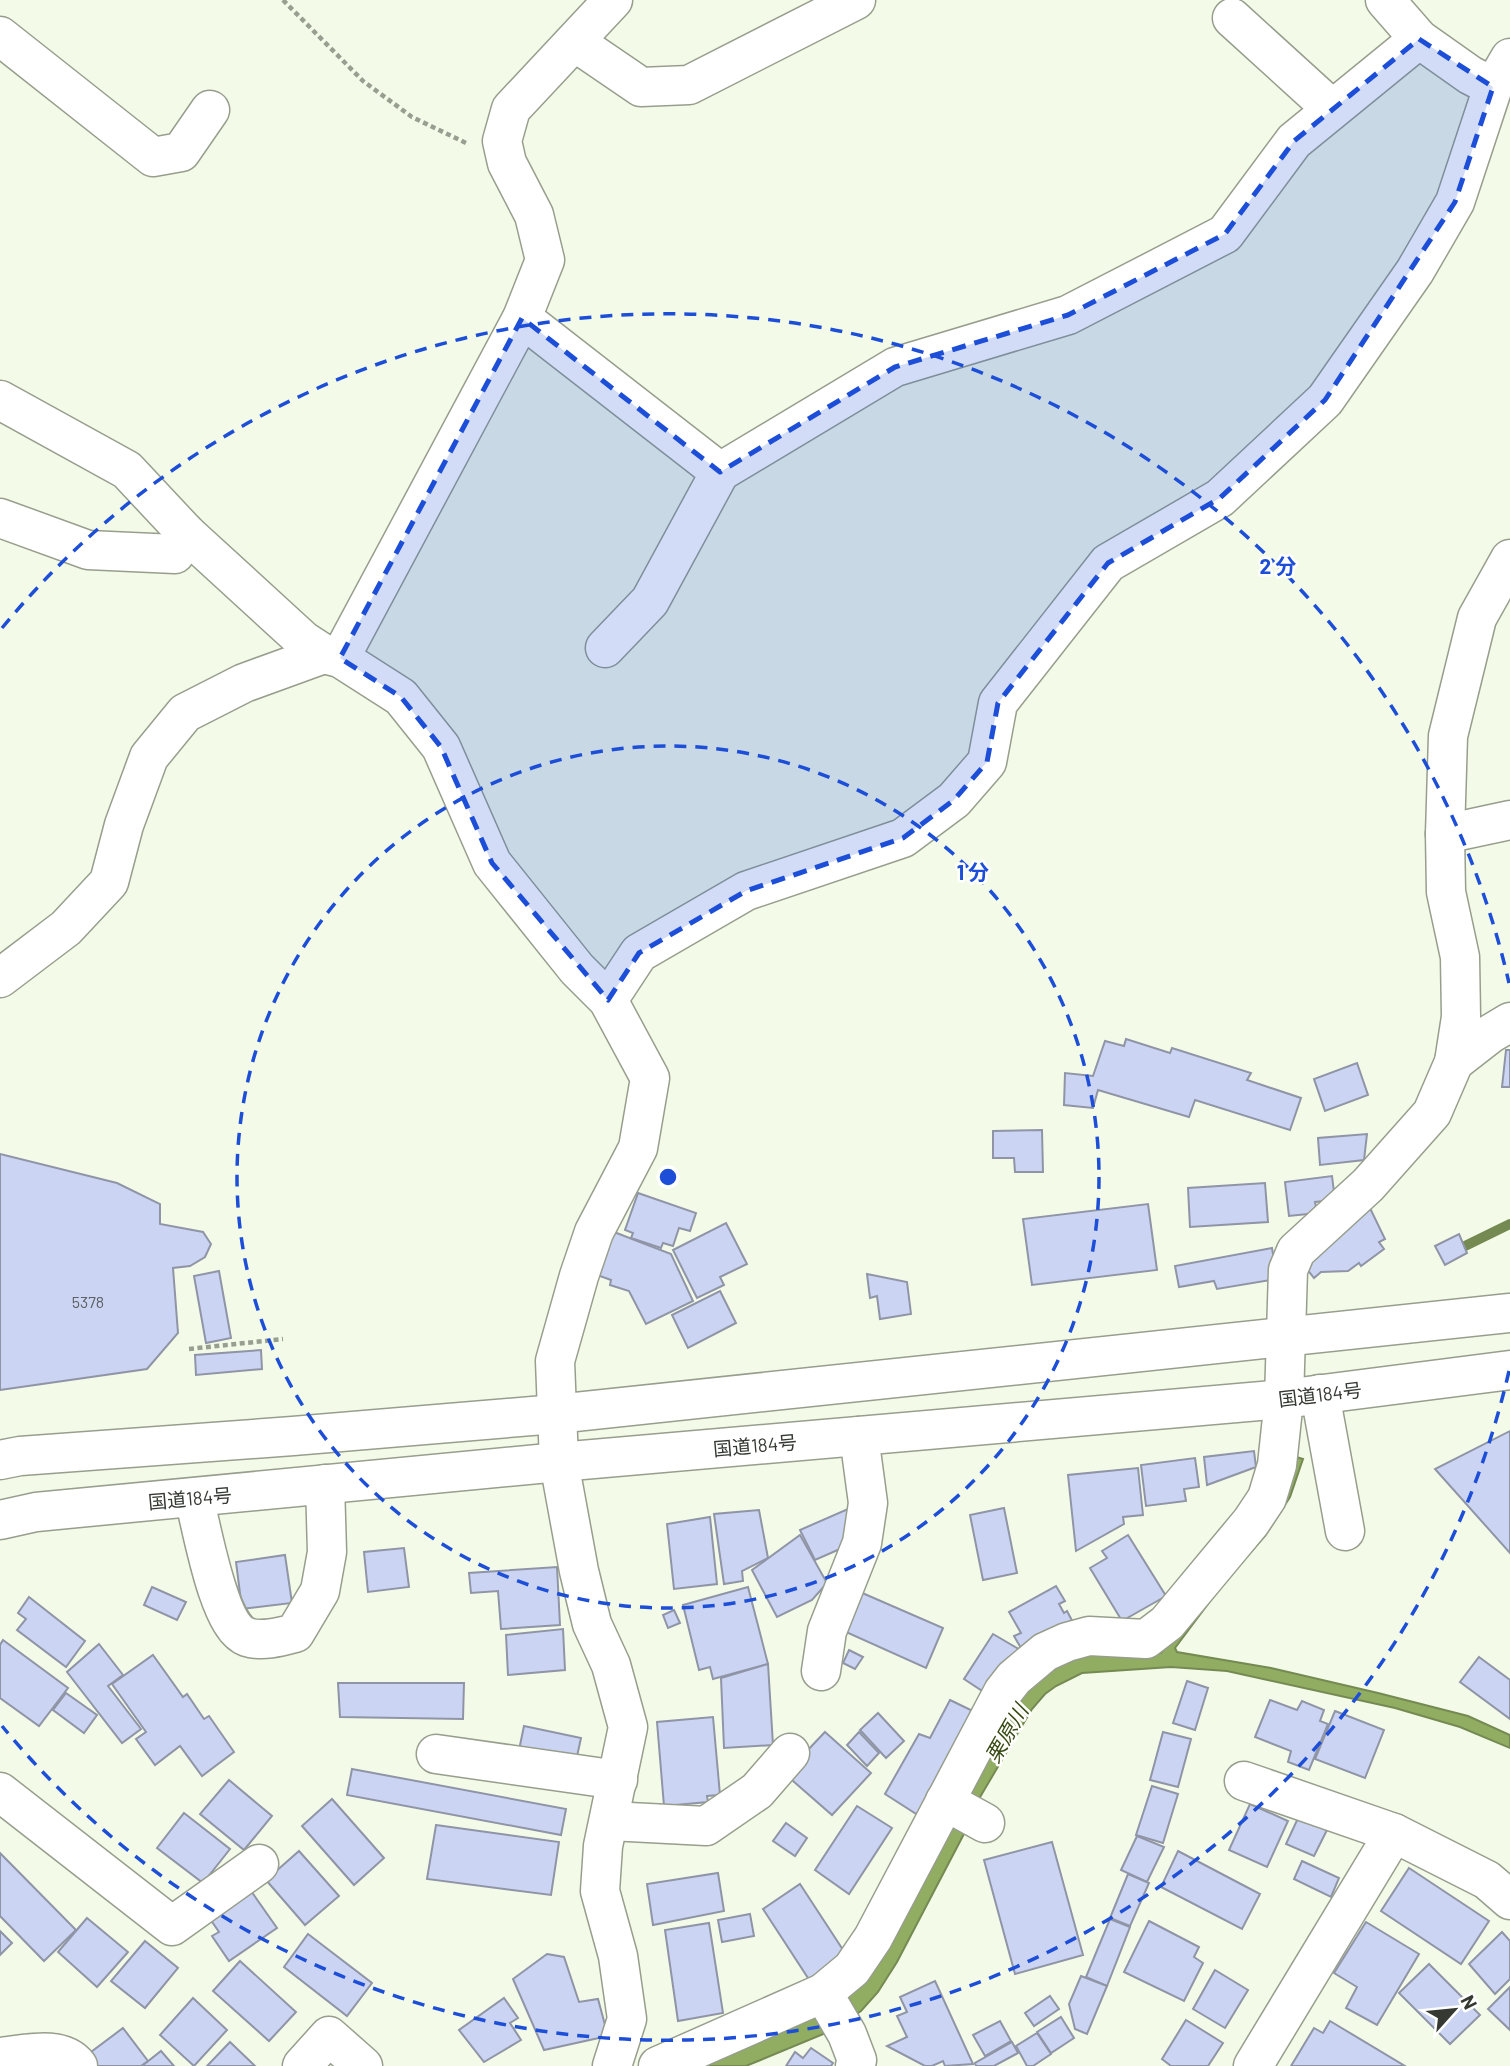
<svg xmlns="http://www.w3.org/2000/svg" width="1510" height="2066" font-family="Barlow,'Noto Sans JP',sans-serif">
<style>
.water{fill:#90ad61;stroke:#758a53;stroke-width:2}
.lines{fill:none;stroke-linecap:round;stroke-linejoin:round}
.stream{stroke:#758a53;stroke-width:10}
.building{fill:#cbd5f3;stroke:#8f95a6;stroke-width:2}
.minor-casing{stroke:#979e8d;stroke-width:41}
.highway-casing{stroke:#979e8d;stroke-width:41}
.path{stroke:#989e90;stroke-width:4.5;stroke-dasharray:5 3.5;stroke-linecap:butt}
.minor{stroke:#fff;stroke-width:38}
.highway{stroke:#fff;stroke-width:38}
.marked{fill:#1d4ed8;fill-opacity:0.2;stroke:#1d4ed8;stroke-width:5;stroke-dasharray:14 9;stroke-linejoin:round}
.ring{fill:none;stroke:#1d4ed8;stroke-width:3.5;stroke-dasharray:12 9}
.labels{text-anchor:middle;dominant-baseline:central;stroke-width:5;stroke-linejoin:round;paint-order:stroke}
.number-label{font-size:16px;fill:#5b6062}
.street-label{font-size:19px;fill:#363932;stroke:#fff}
.water-label{font-size:21px;font-style:italic;fill:#384b14;stroke:#fff}
.centre{fill:#1d4ed8;stroke:#fff;stroke-width:3.5}
.ring-label{font-size:21px;text-anchor:middle;font-weight:bold;fill:#1d4ed8;stroke:#fff;stroke-width:5;stroke-linejoin:round;paint-order:stroke}
</style>
<rect width="100%" height="100%" fill="#f3fbe8"/>
<polygon class="water" points="1289,1455 1303,1459 1290,1497 1265,1536 1223,1584 1175,1648 1177,1652 1271,1668 1378,1693 1468,1716 1510,1735 1510,1748 1460,1727 1395,1708 1227,1671 1171,1667 1082,1673 1056,1686 1045,1694 1032,1709 973,1809 966,1830 897,1962 878,1992 861,2011 833,2030 746,2066 690,2066 820,2011 1013,1699 1067,1656 1144,1650 1161,1653 1220,1575"/>
<g class="lines">
<polyline class="stream" points="1465,1246 1510,1224"/>
</g>
<g class="building">
<polygon points="1126,1039 1170,1053 1172,1048 1251,1073 1247,1080 1301,1098 1290,1130 1195,1100 1189,1117 1098,1090 1093,1108 1064,1105 1065,1073 1093,1076 1105,1041 1124,1046"/>
<polygon points="1506,1050 1510,1050 1510,1087 1502,1087"/>
<polygon points="1357,1063 1368,1095 1325,1111 1314,1079"/>
<polygon points="1042,1130 1043,1172 1015,1172 1014,1158 993,1158 993,1131"/>
<polygon points="1367,1134 1364,1160 1320,1165 1318,1138"/>
<polygon points="0,1154 117,1183 160,1204 160,1224 203,1232 211,1244 205,1257 190,1266 173,1268 178,1333 147,1369 0,1390"/>
<polygon points="1332,1176 1335,1200 1315,1202 1317,1213 1289,1216 1285,1182"/>
<polygon points="1265,1183 1268,1222 1190,1227 1188,1188"/>
<polygon points="638,1193 696,1213 690,1231 679,1228 673,1246 663,1243 661,1248 631,1238 633,1233 625,1230"/>
<polygon points="1148,1204 1157,1270 1032,1285 1023,1219"/>
<polygon points="1368,1204 1385,1239 1379,1242 1384,1249 1361,1266 1359,1263 1348,1271 1321,1272 1314,1278 1303,1264"/>
<polygon points="726,1223 747,1264 720,1277 724,1285 697,1298 673,1250"/>
<polygon points="614,1232 671,1254 693,1301 646,1324 629,1291 610,1285 611,1280 597,1275"/>
<polygon points="1459,1234 1467,1253 1445,1265 1435,1246"/>
<polygon points="1272,1248 1277,1279 1217,1289 1214,1281 1179,1287 1175,1266"/>
<polygon points="219,1271 231,1338 206,1343 194,1276"/>
<polygon points="867,1274 907,1282 911,1314 880,1319 877,1296 870,1298"/>
<polygon points="720,1291 736,1323 688,1348 672,1315"/>
<polygon points="261,1350 262,1369 196,1375 195,1355"/>
<polygon points="1510,1431 1510,1553 1435,1469"/>
<polygon points="1254,1451 1256,1467 1207,1485 1204,1457"/>
<polygon points="1195,1458 1199,1487 1184,1489 1186,1501 1146,1506 1141,1465"/>
<polygon points="1138,1468 1143,1515 1123,1517 1124,1524 1076,1551 1068,1475"/>
<polygon points="1004,1508 1017,1573 983,1580 970,1515"/>
<polygon points="848,1509 849,1545 815,1560 800,1530"/>
<polygon points="759,1510 768,1558 742,1571 743,1581 724,1584 714,1514"/>
<polygon points="710,1517 717,1584 674,1589 667,1524"/>
<polygon points="800,1535 827,1583 812,1600 777,1617 752,1570"/>
<polygon points="1128,1535 1166,1596 1122,1621 1090,1568 1107,1558 1102,1551"/>
<polygon points="404,1548 409,1587 368,1592 364,1552"/>
<polygon points="285,1555 292,1603 242,1609 236,1562"/>
<polygon points="557,1567 560,1625 501,1629 498,1591 471,1593 469,1573"/>
<polygon points="1056,1586 1065,1601 1059,1604 1064,1613 1067,1611 1075,1626 1025,1655 1014,1636 1021,1633 1009,1612"/>
<polygon points="152,1587 186,1602 177,1620 144,1605"/>
<polygon points="748,1587 768,1664 713,1679 710,1667 699,1670 683,1605"/>
<polygon points="860,1592 943,1628 926,1668 846,1632"/>
<polygon points="29,1597 85,1641 66,1667 17,1630 26,1619 18,1613"/>
<polygon points="674,1610 680,1623 668,1628 663,1615"/>
<polygon points="563,1629 565,1670 508,1675 506,1635"/>
<polygon points="993,1634 1022,1651 993,1698 964,1679"/>
<polygon points="3,1640 68,1688 39,1726 0,1698 0,1645"/>
<polygon points="99,1644 123,1675 108,1686 141,1729 122,1743 67,1672"/>
<polygon points="849,1650 863,1657 855,1669 843,1663"/>
<polygon points="153,1655 183,1697 187,1694 204,1719 209,1716 234,1752 202,1776 180,1746 155,1765 136,1739 146,1732 112,1684"/>
<polygon points="1479,1657 1510,1680 1510,1719 1460,1682"/>
<polygon points="768,1664 773,1745 724,1748 721,1678"/>
<polygon points="1187,1681 1208,1688 1195,1730 1173,1723"/>
<polygon points="338,1683 464,1683 463,1719 340,1717"/>
<polygon points="66,1693 97,1715 84,1733 53,1710"/>
<polygon points="950,1700 979,1714 921,1817 885,1794 919,1734 930,1738"/>
<polygon points="1270,1700 1297,1710 1302,1701 1324,1710 1320,1721 1328,1724 1309,1770 1288,1762 1291,1751 1255,1737"/>
<polygon points="1335,1711 1384,1730 1365,1778 1315,1759"/>
<polygon points="878,1713 904,1741 886,1758 860,1730"/>
<polygon points="713,1717 720,1795 707,1796 708,1802 664,1806 657,1722"/>
<polygon points="524,1726 581,1738 576,1761 519,1750"/>
<polygon points="825,1732 871,1773 832,1815 785,1774"/>
<polygon points="859,1732 879,1753 867,1766 847,1745"/>
<polygon points="1163,1732 1191,1739 1178,1787 1150,1780"/>
<polygon points="352,1769 566,1809 561,1835 347,1795"/>
<polygon points="229,1780 272,1816 244,1850 200,1814"/>
<polygon points="1152,1786 1178,1794 1163,1843 1136,1835"/>
<polygon points="332,1799 384,1858 354,1885 302,1826"/>
<polygon points="1250,1804 1288,1821 1267,1867 1229,1850"/>
<polygon points="857,1806 892,1828 849,1894 815,1870"/>
<polygon points="184,1813 230,1849 203,1883 157,1848"/>
<polygon points="1299,1816 1328,1828 1314,1856 1286,1844"/>
<polygon points="786,1823 807,1838 795,1856 773,1841"/>
<polygon points="436,1825 559,1842 551,1895 427,1879"/>
<polygon points="1137,1836 1164,1847 1147,1882 1121,1870"/>
<polygon points="1052,1842 1083,1955 1015,1974 984,1860"/>
<polygon points="299,1851 339,1896 305,1925 266,1880"/>
<polygon points="1178,1851 1260,1894 1242,1929 1161,1887"/>
<polygon points="0,1853 76,1930 44,1961 0,1916"/>
<polygon points="1302,1861 1339,1878 1331,1897 1294,1879"/>
<polygon points="1409,1868 1489,1921 1461,1964 1381,1911"/>
<polygon points="718,1873 724,1911 653,1925 647,1884"/>
<polygon points="1128,1874 1149,1883 1130,1926 1110,1918"/>
<polygon points="800,1884 847,1956 810,1981 763,1909"/>
<polygon points="249,1888 277,1928 229,1961 212,1936 219,1932 208,1916"/>
<polygon points="750,1914 754,1936 722,1942 718,1920"/>
<polygon points="87,1918 128,1952 97,1987 58,1952"/>
<polygon points="1110,1919 1130,1927 1107,1986 1086,1977"/>
<polygon points="1149,1921 1199,1947 1194,1957 1203,1963 1184,2001 1124,1972"/>
<polygon points="1366,1922 1419,1954 1377,2025 1346,2008 1357,1987 1334,1973"/>
<polygon points="709,1923 723,2013 678,2021 665,1930"/>
<polygon points="0,1931 12,1943 0,1955"/>
<polygon points="1502,1932 1510,1941 1510,1979 1495,1994 1469,1964"/>
<polygon points="308,1934 372,1983 347,2016 284,1967"/>
<polygon points="145,1941 178,1968 145,2008 111,1981"/>
<polygon points="547,1954 564,1957 579,2002 598,1999 608,2036 544,2050 513,1979"/>
<polygon points="240,1961 296,2012 269,2041 213,1991"/>
<polygon points="1429,1964 1480,2015 1450,2044 1399,1993"/>
<polygon points="1215,1970 1248,1990 1225,2028 1193,2009"/>
<polygon points="1081,1976 1107,1986 1087,2034 1075,2029 1069,2004"/>
<polygon points="935,1981 973,2064 945,2066 943,2061 932,2066 925,2066 887,2046 907,2037 897,2016 907,2012 900,1997"/>
<polygon points="1510,1987 1510,2030 1488,2009"/>
<polygon points="1050,1996 1059,2009 1034,2026 1025,2013"/>
<polygon points="193,1998 227,2030 194,2066 160,2035"/>
<polygon points="504,1998 518,2018 510,2023 521,2040 484,2062 459,2030"/>
<polygon points="1061,2017 1074,2038 1051,2053 1037,2032"/>
<polygon points="1186,2020 1223,2043 1208,2066 1171,2066 1162,2059"/>
<polygon points="1000,2021 1011,2041 985,2056 973,2035"/>
<polygon points="1330,2021 1405,2066 1291,2066 1314,2028 1323,2033"/>
<polygon points="123,2028 148,2061 141,2066 95,2066 87,2055"/>
<polygon points="1037,2033 1051,2054 1033,2066 1027,2066 1016,2046"/>
<polygon points="230,2042 255,2066 207,2066"/>
<polygon points="1012,2042 1018,2053 994,2066 976,2066 975,2063"/>
<polygon points="811,2048 833,2063 831,2066 786,2066 795,2052 803,2058"/>
<polygon points="161,2051 174,2066 142,2066"/>
</g>
<g class="lines">
<g class="minor-casing">
<g id="minor">
<polyline points="1385,0 1419,39 1470,75 1493,87"/>
<polyline points="1232,18 1332,109"/>
<polyline points="0,36 153,157 181,152 210,110"/>
<polyline points="575,42 641,87 689,85 856,0"/>
<polyline points="522,318 720,472"/>
<polyline points="0,400 127,470 186,533 304,641 324,654 340,658 401,697 441,747 492,863 577,969 608,1000 650,1078 638,1148 594,1232 579,1276 555,1361 559,1462 579,1571 592,1624 611,1665 628,1727 603,1846 600,1891 618,1956 627,2019 612,2066"/>
<polyline points="0,518 88,550 175,554 186,533"/>
<polyline points="605,648 650,601 720,472 895,367 1068,315 1225,234 1294,141 1419,39"/>
<polyline points="340,658 522,318 545,260 534,215 507,163 502,141 511,109 613,0"/>
<polyline points="1445,834 1510,820"/>
<polyline points="0,978 66,928 109,882 124,825 149,757 185,713 244,683 324,654"/>
<polyline points="608,1000 639,953 746,891 903,838 954,800 987,762 998,703 1108,563 1220,498 1325,400 1415,271 1455,202 1493,87 1510,58"/>
<polyline points="1454,1062 1490,1034 1510,1022"/>
<polyline points="1320,1394 1345,1531"/>
<path d="M194 1498C202 1527 218 1627 247 1637 262 1642 280 1637 295 1633L320 1591 327 1552 325 1484"/>
<polyline points="821,1671 827,1631 862,1543 868,1503 859,1436"/>
<polyline points="436,1754 618,1780"/>
<polyline points="1244,1781 1394,1833 1487,1880 1510,1900"/>
<polyline points="0,1792 172,1926 259,1864"/>
<polyline points="945,1801 985,1823"/>
<polyline points="610,1821 706,1826 757,1791 790,1753"/>
<polyline points="823,1993 847,2034 857,2060 855,2066"/>
<path d="M0 2057C24 2055 61 2044 78 2066"/>
<polyline points="302,2066 329,2036 363,2066"/>
<polyline points="658,2066 823,1993 852,1969 873,1938 1003,1692 1014,1678 1045,1652 1067,1642 1089,1636 1146,1639 1167,1623 1251,1522 1267,1498 1277,1465 1284,1399 1288,1270 1296,1251 1368,1185 1432,1113 1454,1062 1461,1017 1460,957 1446,892 1445,834 1448,736 1477,618 1510,559"/>
<polyline points="1253,2066 1394,1833"/>
</g>
</g>
<g class="highway-casing">
<g id="highway">
<polyline points="0,1460 20,1456 293,1436 556,1414 1510,1313"/>
<polyline points="0,1520 36,1512 559,1462 1284,1399 1510,1370"/>
</g>
</g>
<g class="path">
<polyline points="283,0 363,81 412,117 466,143"/>
<polyline points="189,1349 283,1339"/>
</g>
<use href="#minor" class="minor"/>
<use href="#highway" class="highway"/>
</g>
<path class="marked" d="M1419 39 1493 87 1455 202 1325 400 1220 498 1108 563 998 703 987 762 954 800 903 838 746 891 639 953 608 1000 492 863 441 747 401 697 340 658 522 318 720 472 895 367 1068 315 1225 234 1294 141Z"/>
<g class="ring">
<circle cx="668" cy="1177" r="431"/>
<path d="M1509 1371A863 863 0 0 1 2 1726M2 628A863 863 0 0 1 1509 983"/>
</g>
<g class="labels">
<g class="number-label">
<text x="88" y="1301">5378</text>
</g>
<g class="street-label">
<text transform="translate(1320 1394) rotate(-7)">国道184号</text>
<text transform="translate(755 1445) rotate(-5)">国道184号</text>
<text transform="translate(190 1498) rotate(-5)">国道184号</text>
</g>
<g class="water-label">
<text transform="translate(1006 1733) rotate(-60)">栗原川</text>
</g>
</g>
<circle cx="668" cy="1177" r="10" class="centre"/>
<g class="ring-label">
<text x="1278" y="574">2 分</text>
<text x="973" y="880">1 分</text>
</g>
<g transform="translate(1454 2010) rotate(63)" stroke="#ffffff" stroke-width="5" paint-order="stroke">
<path d="M0-5L12 26L0 18L-12 26Z" fill="#363932"/>
<text y="-10" font-size="19" font-weight="bold" text-anchor="middle" fill="#363932">N</text>
</g>
</svg>
